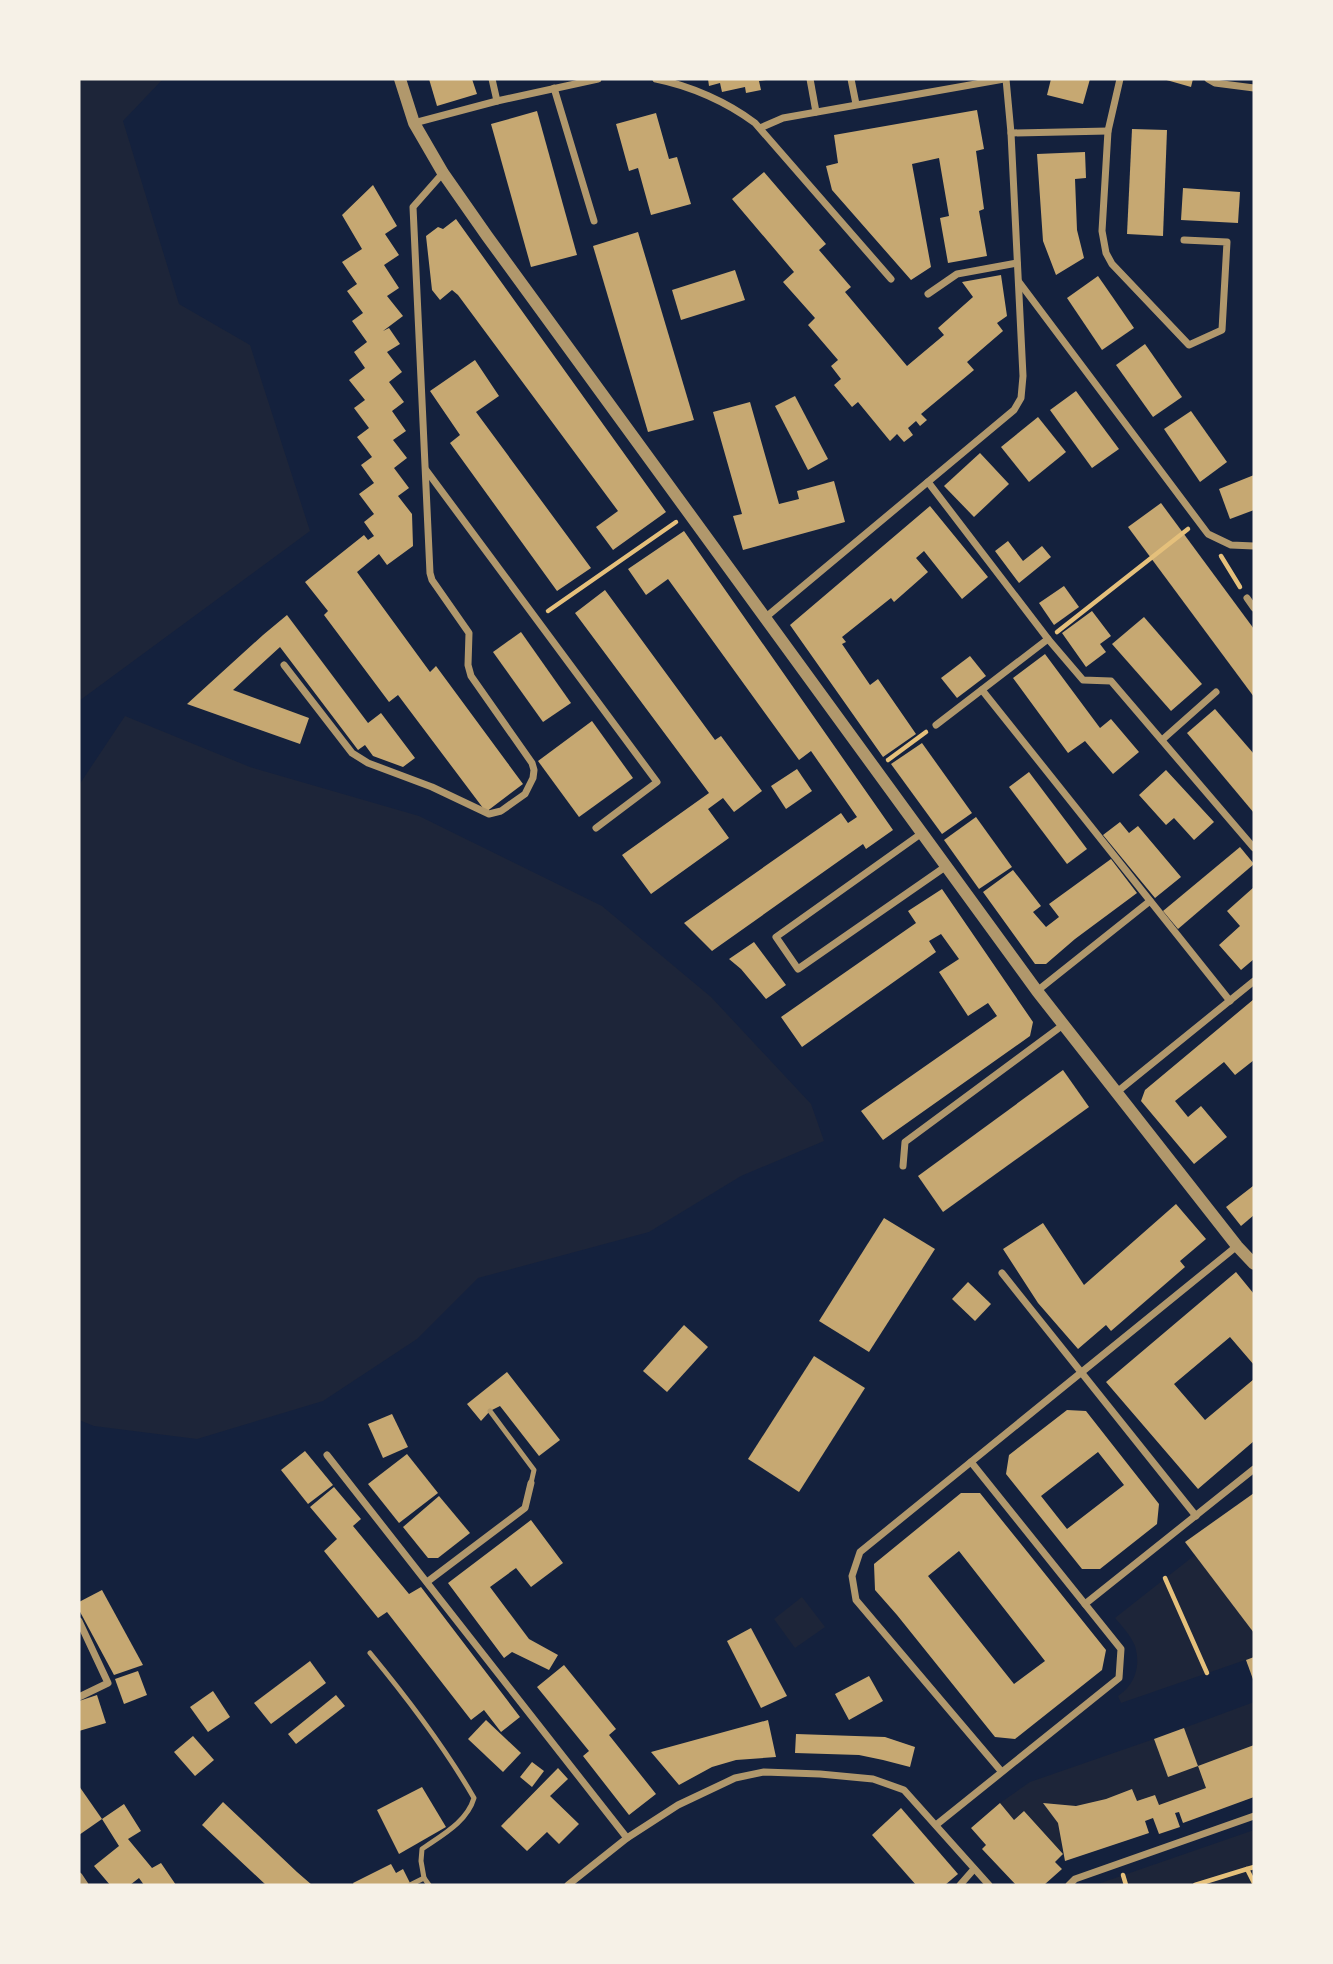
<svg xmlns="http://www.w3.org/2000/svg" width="1333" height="1964" font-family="'Sofia Sans Condensed',sans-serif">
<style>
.green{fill:#1d2539}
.building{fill:#c6a872;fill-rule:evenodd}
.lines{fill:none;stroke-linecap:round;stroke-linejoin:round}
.path{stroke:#e5c07b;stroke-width:4.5}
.service{stroke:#b1986c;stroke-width:5}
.minor{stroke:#b1986c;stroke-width:7}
.tertiary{stroke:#b1986c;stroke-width:12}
</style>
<rect width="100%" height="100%" fill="#14213d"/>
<g class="green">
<polygon points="79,79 163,79 123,121 179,304 250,345 310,531 79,701"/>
<polygon points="125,716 250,767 419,816 602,906 711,997 811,1104 824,1141 741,1176 649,1232 478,1278 417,1339 323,1401 197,1439 94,1426 79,1420 79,785"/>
<path d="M1195 1555 1254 1633V1657L1121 1703 1118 1696C1135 1685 1141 1666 1135 1646 1131 1636 1122 1626 1115 1618Z"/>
<polygon points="802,1597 825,1627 795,1648 774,1619"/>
<polygon points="1254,1702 1254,1745 1198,1766 1206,1788 1159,1805 1155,1795 1137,1801 1131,1789 1106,1799 1076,1806 1044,1803 1058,1823 1063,1854 1024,1811 1014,1820 1000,1803 1030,1782 1154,1739 1168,1777 1198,1766 1184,1728"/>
<polygon points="1254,1830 1254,1885 1095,1885"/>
</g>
<g class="building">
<polygon points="429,79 472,79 477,94 437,106"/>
<polygon points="708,79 766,79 766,80 759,81 761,90 746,93 745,87 722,92 720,83 709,86"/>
<polygon points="1051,79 1090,79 1083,104 1047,95"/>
<polygon points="1163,79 1193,79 1191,87"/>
<polygon points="977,110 984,149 976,151 984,209 979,211 987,256 948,263 940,218 949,216 939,158 912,164 931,267 911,280 832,190 826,166 838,163 834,135"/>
<polygon points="537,111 577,255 531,267 491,124"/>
<polygon points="656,113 669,159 677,157 691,204 651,215 638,168 629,171 616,124"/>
<polygon points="1132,129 1167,130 1163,236 1127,234"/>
<polygon points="1085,152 1086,178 1075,179 1077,230 1084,258 1056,275 1043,241 1037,154"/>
<polygon points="764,172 826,244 819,250 851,287 845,292 907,366 944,335 938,328 973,297 962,282 1001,275 1007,316 997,323 1003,331 967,362 974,370 921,414 927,420 920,426 916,421 908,428 913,435 904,442 897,434 890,441 858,402 852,407 834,385 841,379 831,366 838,360 808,325 815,318 783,282 794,272 732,199"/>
<polygon points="373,185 397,226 385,234 399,255 384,265 399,288 387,296 403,316 383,331 389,328 400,344 387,352 402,372 389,382 404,402 392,411 406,431 393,440 407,458 394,468 409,488 398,496 412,514 413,546 387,565 379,554 357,572 430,672 436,666 523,784 486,812 398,695 389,702 324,615 328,611 305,582 364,535 368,540 374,536 364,522 374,514 359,494 374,483 361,465 372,457 357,437 369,428 354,408 365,400 349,380 365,368 354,352 367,342 352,321 363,313 347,291 357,284 342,262 362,249 342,215"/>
<polygon points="1183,188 1240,192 1238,223 1181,220"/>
<polygon points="456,219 666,512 613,550 596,527 618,511 458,295 452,290 440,300 432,290 426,236 438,227 443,229"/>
<polygon points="638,232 694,420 648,432 593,246"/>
<polygon points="735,270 745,300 681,320 672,290"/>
<polygon points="1098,276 1134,328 1102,350 1067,298"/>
<polygon points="1145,344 1182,397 1153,417 1116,365"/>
<polygon points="475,360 499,396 476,412 591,568 557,591 450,443 460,435 430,391"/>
<polygon points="1076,391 1119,449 1092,468 1050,410"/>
<polygon points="795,396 828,459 808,470 775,406"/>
<polygon points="750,402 779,504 799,499 797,491 834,481 845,522 743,550 733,516 742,514 713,412"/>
<polygon points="1191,411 1227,462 1200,482 1164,429"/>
<polygon points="1038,417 1066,452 1029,482 1001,447"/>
<polygon points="980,453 1009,484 974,517 944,486"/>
<polygon points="1254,475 1254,510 1230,519 1219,489"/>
<polygon points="1161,503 1254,629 1254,697 1128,527"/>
<polygon points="930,506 988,577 962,599 924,551 916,558 928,572 894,602 891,598 842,637 846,642 842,644 870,685 878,679 916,734 883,757 790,625"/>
<polygon points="684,531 893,830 866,849 863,844 712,951 684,923 841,813 848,823 857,817 811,751 799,760 668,579 646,595 628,569"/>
<polygon points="1008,541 1023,561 1042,546 1051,557 1019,583 995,551"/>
<polygon points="1064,586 1079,607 1054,625 1039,603"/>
<polygon points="605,590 715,740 721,736 762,791 734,812 723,798 708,809 729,838 651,894 622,855 709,793 575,613"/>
<polygon points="1092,611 1111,636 1100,644 1106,652 1086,667 1062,633"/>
<polygon points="287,615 368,723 381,713 415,758 403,767 373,756 365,745 358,750 280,647 233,690 309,718 300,744 187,704 263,635"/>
<polygon points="1144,617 1202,684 1171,711 1112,644"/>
<polygon points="521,632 571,703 543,722 493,652"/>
<polygon points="1045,654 1100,728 1111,719 1139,752 1113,774 1085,741 1068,753 1013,678"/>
<polygon points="970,656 986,676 957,698 941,678"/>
<polygon points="1215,709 1254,754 1254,813 1187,733"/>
<polygon points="592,721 633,778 579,817 538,761"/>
<polygon points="922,743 972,813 942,834 891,764"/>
<polygon points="797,769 812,791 786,809 771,786"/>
<polygon points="1166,770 1214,822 1194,840 1174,818 1166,825 1139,795"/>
<polygon points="1029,772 1087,849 1067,864 1009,787"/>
<polygon points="976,817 1012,867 979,889 944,840"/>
<polygon points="1120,822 1129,833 1138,826 1181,877 1155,898 1103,835"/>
<polygon points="1240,847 1254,864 1178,929 1163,911"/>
<polygon points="1111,859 1137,893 1075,939 1046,964 1035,964 983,892 1013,870 1041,906 1033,912 1046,927 1059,917 1049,904"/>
<polygon points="1254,887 1254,959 1241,970 1219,945 1240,926 1227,911"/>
<polygon points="942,889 1033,1022 1030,1036 883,1140 861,1111 997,1016 988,1003 968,1016 939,972 959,959 941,934 929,941 936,952 802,1047 781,1017 916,923 908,911"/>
<polygon points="754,942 786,985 766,999 741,969 729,959"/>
<polygon points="1254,999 1254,1060 1235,1075 1224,1062 1175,1101 1188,1117 1201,1106 1227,1137 1194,1164 1141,1101 1145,1090"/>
<polygon points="1063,1070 1089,1107 943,1212 918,1176"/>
<polygon points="1253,1186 1254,1188 1254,1215 1241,1226 1226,1207"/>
<polygon points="1176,1204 1206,1239 1180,1261 1185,1267 1111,1331 1106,1325 1078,1349 1038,1303 1003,1249 1043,1223 1084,1285"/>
<polygon points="884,1218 935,1249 869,1352 819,1321"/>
<polygon points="1236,1272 1254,1294 1254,1365 1230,1337 1174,1384 1205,1420 1254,1379 1254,1441 1198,1489 1106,1382"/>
<polygon points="968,1282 991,1304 975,1321 952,1299"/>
<polygon points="684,1325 708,1347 667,1392 643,1371"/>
<polygon points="814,1356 865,1388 799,1492 748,1459"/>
<polygon points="507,1372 560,1440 539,1456 500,1406 490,1411 481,1421 467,1404"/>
<path d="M1067 1410 1086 1411 1159 1504 1157 1524 1100 1569H1082L1006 1474 1009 1455ZM1098 1452 1124 1485 1067 1529 1041 1496Z"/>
<polygon points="392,1414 408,1447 383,1458 368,1424"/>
<polygon points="305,1451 333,1485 308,1504 281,1470"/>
<polygon points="407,1454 438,1493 399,1523 368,1484"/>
<polygon points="334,1487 361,1519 353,1526 409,1594 421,1587 520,1717 501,1732 484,1710 471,1720 387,1612 378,1618 324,1551 337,1539 310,1507"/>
<path d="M961 1493H980L1106 1650 1102 1670 1015 1739 995 1737 897 1615 875 1590 874 1564ZM959 1551 1045 1661 1014 1684 928 1576Z"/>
<polygon points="1254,1493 1254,1633 1185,1542"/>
<polygon points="439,1496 470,1533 438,1558 428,1558 403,1527"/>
<polygon points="531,1520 563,1563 531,1587 516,1568 490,1587 529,1639 558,1655 549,1670 512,1652 504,1658 448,1583"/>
<polygon points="102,1590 143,1665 114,1675 79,1610 79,1602"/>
<polygon points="751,1628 787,1696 761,1708 727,1641"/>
<polygon points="1254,1657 1254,1682 1246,1660"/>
<polygon points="310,1661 326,1683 271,1724 254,1703"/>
<polygon points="564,1665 616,1729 609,1735 656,1794 629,1815 583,1756 589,1751 537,1687"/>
<polygon points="138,1671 147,1695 124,1704 115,1679"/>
<polygon points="869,1676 883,1701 849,1720 835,1694"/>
<polygon points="213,1691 230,1717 208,1732 190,1707"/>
<polygon points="97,1695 106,1723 79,1731 79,1701"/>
<polygon points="336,1695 345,1706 296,1744 288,1734"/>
<polygon points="486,1720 521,1753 503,1772 468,1739"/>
<polygon points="768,1720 776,1757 736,1760 712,1767 679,1785 651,1752"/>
<polygon points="1184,1728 1198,1766 1168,1777 1154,1739"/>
<polygon points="796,1734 885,1737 915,1747 910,1767 883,1760 859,1755 795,1753"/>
<polygon points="193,1736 214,1760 195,1776 174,1752"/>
<polygon points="1254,1745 1254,1797 1183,1823 1179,1812 1175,1813 1180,1827 1159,1834 1153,1818 1145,1821 1149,1833 1065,1861 1058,1823 1043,1803 1076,1806 1106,1799 1132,1789 1137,1801 1155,1795 1159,1805 1206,1788 1198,1766"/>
<polygon points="532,1762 544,1771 532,1787 520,1777"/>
<polygon points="558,1768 568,1779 550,1796 579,1824 559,1844 547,1832 527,1851 501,1826"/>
<polygon points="79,1786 102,1819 79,1835"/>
<polygon points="422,1787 446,1827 399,1854 377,1810"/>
<polygon points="223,1802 297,1872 312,1885 266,1885 202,1825"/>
<polygon points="1000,1803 1014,1820 1024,1811 1063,1854 1055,1862 1062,1869 1044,1885 1016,1885 982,1849 986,1845 971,1828"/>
<polygon points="124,1804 141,1831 128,1839 152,1868 161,1863 176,1885 144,1885 139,1878 130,1885 110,1885 94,1866 119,1846 102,1819"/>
<polygon points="901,1808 958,1874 945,1885 916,1885 872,1835"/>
<polygon points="391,1864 396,1873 403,1869 411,1885 354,1885 353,1883"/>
</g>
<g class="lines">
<g class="path">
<polyline points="1221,556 1240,587"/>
<polyline points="548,611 676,522"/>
<polyline points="1057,632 1188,529"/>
<polyline points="888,760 926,732"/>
<polyline points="1165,1578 1207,1673"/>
<polyline points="1254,1867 1247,1869 1254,1883"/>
<polyline points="1123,1875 1126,1885"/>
<polyline points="1195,1885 1247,1869"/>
</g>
<g class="service">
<polyline points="490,1411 534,1470 531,1483"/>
<path d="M370 1653C408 1699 444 1746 474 1798 467 1822 442 1835 422 1849L421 1861 424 1878"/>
<polyline points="410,1885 424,1878 429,1885"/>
</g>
<g class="minor">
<polyline points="492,79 497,101"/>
<path d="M656 79C691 86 727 102 755 123L891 279"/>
<polyline points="810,79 816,112"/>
<polyline points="851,79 856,104"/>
<polyline points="1120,79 1108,131 1102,231 1106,253 1112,264 1189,345 1222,330 1227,242 1184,240"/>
<polyline points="1208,79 1215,83 1254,88"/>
<polyline points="554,88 594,221"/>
<polyline points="414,123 497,101 598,79"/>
<polyline points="760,128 783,118 1004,79"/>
<polyline points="1011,133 1108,131"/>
<polyline points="1019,282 1208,534 1231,545 1254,546"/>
<polyline points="928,294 957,274 1017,263"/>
<polyline points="426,470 657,782 596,828"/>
<polyline points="928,482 1048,639 1083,680 1111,681 1254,848"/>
<polyline points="1247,598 1254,608"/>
<polyline points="766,617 1014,410 1021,398 1023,376 1011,133 1006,79"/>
<polyline points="284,665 352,753 368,763 432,787 489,814 501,811 525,794 533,778 534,770 532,763 471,676 468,665 469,633 432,580 430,573 413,207 443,173"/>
<polyline points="982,690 1230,1001"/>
<polyline points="936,725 1048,639"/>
<polyline points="1162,740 1216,692"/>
<polyline points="922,833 776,937 798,969 945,867"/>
<polyline points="1037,991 1150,901"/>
<polyline points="1117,1092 1254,981"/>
<polyline points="903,1166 905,1142 1063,1025"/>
<polyline points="1002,1273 1196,1516"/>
<polyline points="327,1455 627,1838"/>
<polyline points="427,1582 525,1508 531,1483"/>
<polyline points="1085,1604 1254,1469"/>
<polyline points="79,1697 108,1683 79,1621"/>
<polyline points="1001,1771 856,1600 852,1576 860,1552 1237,1246"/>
<polyline points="936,1825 1119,1678 1121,1649 971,1462"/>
<polyline points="79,1876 85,1885"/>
<polyline points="568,1885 627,1838 678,1805 735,1778 764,1772 820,1774 873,1779 904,1790 989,1885"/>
<polyline points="960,1885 974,1869"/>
<polyline points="1069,1885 1075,1879 1254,1816"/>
</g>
<polyline class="tertiary" points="400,79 414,123 443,173 487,236 1037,991 1237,1246 1254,1264"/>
</g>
<rect width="1333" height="1964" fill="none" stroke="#f6f1e7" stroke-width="161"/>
</svg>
